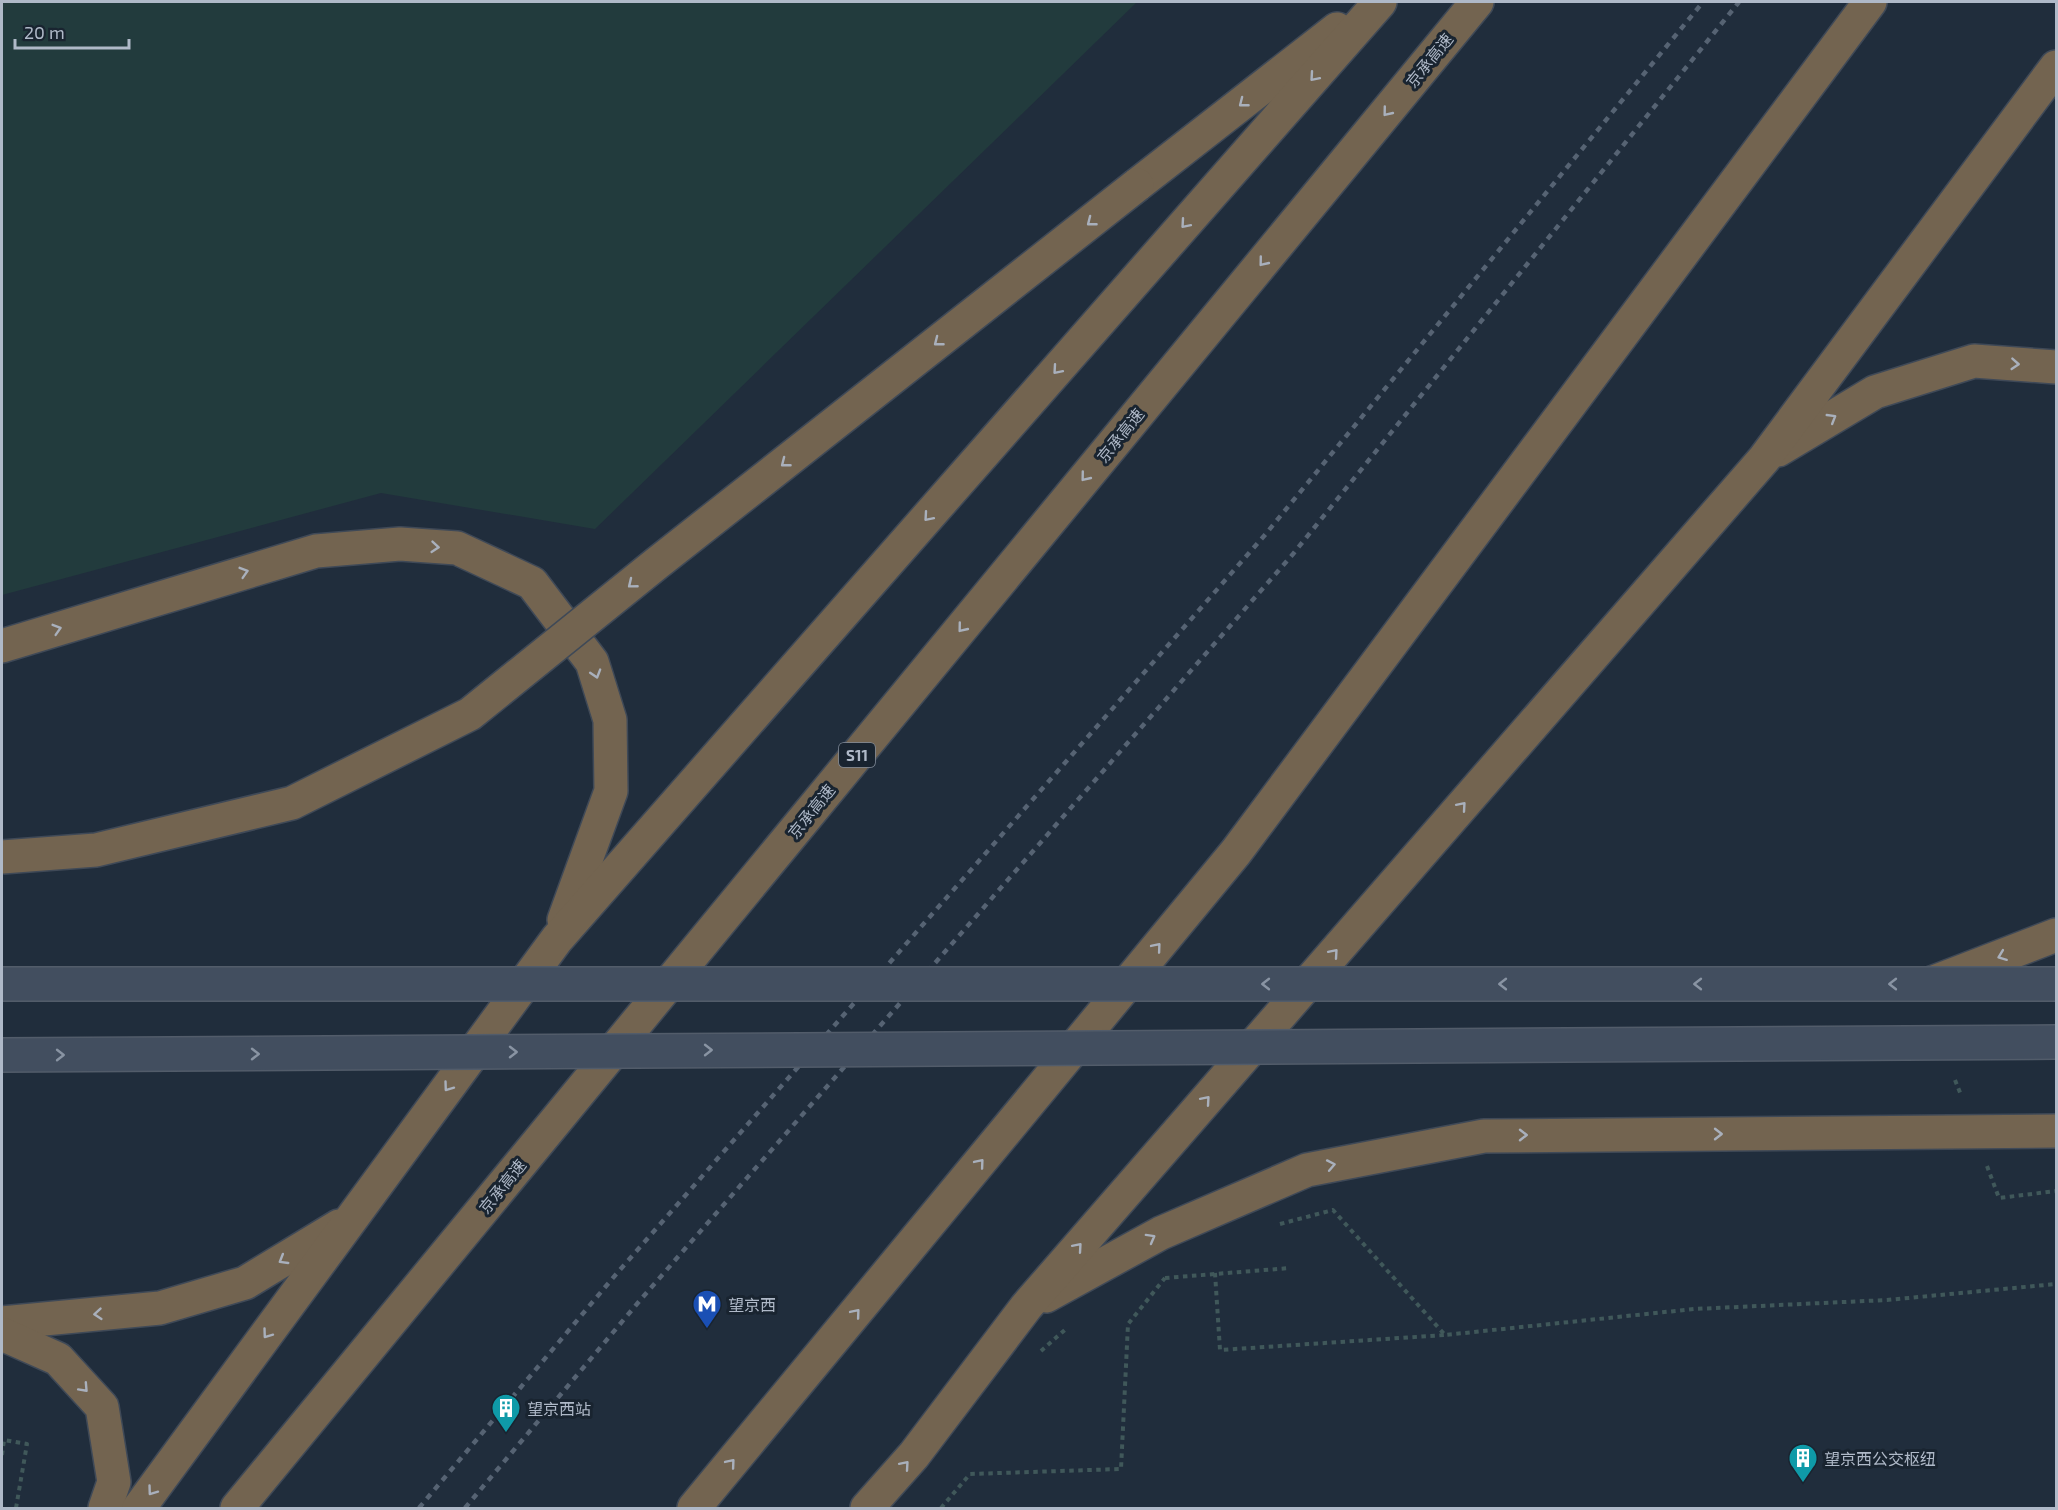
<svg xmlns="http://www.w3.org/2000/svg" width="2058" height="1510" font-family="'Exo 2','Noto Sans SC',sans-serif">
<style>
.grass{fill:#223b3d}
.lines{fill:none;stroke-linecap:round;stroke-linejoin:round}
.motorway-casing{stroke:#3f4957;stroke-width:36}
.path{stroke:#40585a;stroke-width:4;stroke-dasharray:4.5 4.5;stroke-linecap:butt}
.motorway{stroke:#736450;stroke-width:33}
.rail{stroke:#566373;stroke-width:4.5;stroke-dasharray:6 6;stroke-linecap:butt}
.secondary-bridge-casing{stroke:#525c6a;stroke-width:36;stroke-linecap:butt}
.motorway-bridge-casing{stroke:#3f4957;stroke-width:36;stroke-linecap:butt}
.path-bridge{stroke:#40585a;stroke-width:4;stroke-dasharray:4.5 4.5;stroke-linecap:butt}
.secondary-bridge{stroke:#424e5f;stroke-width:33}
.motorway-bridge{stroke:#736450;stroke-width:33}
.oneway{stroke:#a9b0bc}
.oneway2{stroke:#8994a3}
.labels{text-anchor:middle;dominant-baseline:central;stroke-width:6;stroke-linejoin:round;paint-order:stroke}
.shield{fill:#192430;stroke:#828c9a;stroke-width:1.5}
.shield-label{font-size:15px;font-weight:bold;fill:#afb9c8}
.street-label{font-size:16px;fill:#afb9c8;stroke:#192430}
.poi-label{font-size:16px;fill:#afb9c8;stroke:#192430;text-anchor:start}
</style>
<rect width="100%" height="100%" fill="#202d3c"/>
<polygon class="grass" points="2,2 1137,2 595,529 381,493 2,595"/>
<g class="lines">
<g class="motorway-casing">
<g id="motorway">
<polyline points="1137,185 1337,29"/>
<polyline points="1778,450 1875,392 1974,361 2056,367"/>
<polyline points="2,646 316,551 400,544 457,548 532,583 592,662 610,720 611,791 564,920"/>
<polyline points="1929,984 2056,935"/>
<polyline points="1046,1296 1161,1233 1307,1170 1484,1136 2056,1131"/>
<polyline points="2,1323 160,1308 245,1283 339,1226"/>
<polyline points="2,1334 58,1359 102,1407 114,1482 105,1508"/>
<polyline points="139,1508 557,939 1380,2"/>
<polyline points="237,1508 1477,2"/>
<polyline points="694,1508 1236,852 1870,2"/>
<polyline points="867,1508 914,1455 1026,1307 1764,459 2056,67"/>
</g>
</g>
<g class="path">
<polyline points="1955,1080 1961,1095"/>
<polyline points="1987,1166 1999,1198 2056,1191"/>
<polyline points="1280,1224 1333,1210 1445,1335 1694,1309 1887,1300 2056,1284"/>
<polyline points="1215,1273 1220,1350 1445,1335"/>
<polyline points="1165,1278 1290,1268"/>
<polyline points="1041,1351 1067,1328"/>
<polyline points="2,1455 4,1440 27,1444 16,1508"/>
</g>
<use href="#motorway" class="motorway"/>
<g class="rail">
<polyline points="419,1508 612,1279 1264,536 1703,2"/>
<polyline points="465,1508 642,1298 1293,554 1739,2"/>
</g>
<g class="secondary-bridge-casing">
<g id="secondary-bridge">
<polyline points="2,984 2056,984"/>
<polyline points="2,1055 2056,1042"/>
</g>
</g>
<g class="motorway-bridge-casing">
<polyline id="motorway-bridge" points="2,857 96,850 292,803 470,714 656,564 1137,185"/>
</g>
<polyline class="path-bridge" points="941,1508 970,1474 1121,1469 1128,1324 1165,1278"/>
<use href="#secondary-bridge" class="secondary-bridge"/>
<use href="#motorway-bridge" class="motorway-bridge"/>
</g>
<defs><path id="oneway-chevron" d="M-2-3.5L2.5 0L-2 3.5" fill="none" stroke-width="1.6" stroke-linecap="round" stroke-linejoin="round" transform="scale(1.5)"/></defs>
<g class="oneway">
<use href="#oneway-chevron" transform="translate(1314 77) rotate(131)"/>
<use href="#oneway-chevron" transform="translate(1243 103) rotate(142)"/>
<use href="#oneway-chevron" transform="translate(1387 112) rotate(129)"/>
<use href="#oneway-chevron" transform="translate(1091 222) rotate(142)"/>
<use href="#oneway-chevron" transform="translate(1185 224) rotate(131)"/>
<use href="#oneway-chevron" transform="translate(1263 262) rotate(129)"/>
<use href="#oneway-chevron" transform="translate(938 342) rotate(142)"/>
<use href="#oneway-chevron" transform="translate(2015 364) rotate(4)"/>
<use href="#oneway-chevron" transform="translate(1057 370) rotate(131)"/>
<use href="#oneway-chevron" transform="translate(1832 418) rotate(-31)"/>
<use href="#oneway-chevron" transform="translate(785 463) rotate(142)"/>
<use href="#oneway-chevron" transform="translate(1085 477) rotate(129)"/>
<use href="#oneway-chevron" transform="translate(928 517) rotate(131)"/>
<use href="#oneway-chevron" transform="translate(435 547) rotate(5)"/>
<use href="#oneway-chevron" transform="translate(244 572) rotate(-17)"/>
<use href="#oneway-chevron" transform="translate(632 584) rotate(141)"/>
<use href="#oneway-chevron" transform="translate(962 628) rotate(129)"/>
<use href="#oneway-chevron" transform="translate(57 629) rotate(-17)"/>
<use href="#oneway-chevron" transform="translate(596 674) rotate(73)"/>
<use href="#oneway-chevron" transform="translate(1462 806) rotate(-49)"/>
<use href="#oneway-chevron" transform="translate(1157 947) rotate(-50)"/>
<use href="#oneway-chevron" transform="translate(1334 953) rotate(-49)"/>
<use href="#oneway-chevron" transform="translate(2002 956) rotate(159)"/>
<use href="#oneway-chevron" transform="translate(448 1087) rotate(126)"/>
<use href="#oneway-chevron" transform="translate(1206 1100) rotate(-49)"/>
<use href="#oneway-chevron" transform="translate(1718 1134)"/>
<use href="#oneway-chevron" transform="translate(1523 1135)"/>
<use href="#oneway-chevron" transform="translate(980 1163) rotate(-50)"/>
<use href="#oneway-chevron" transform="translate(1331 1165) rotate(-11)"/>
<use href="#oneway-chevron" transform="translate(1151 1238) rotate(-29)"/>
<use href="#oneway-chevron" transform="translate(1078 1247) rotate(-49)"/>
<use href="#oneway-chevron" transform="translate(283 1260) rotate(149)"/>
<use href="#oneway-chevron" transform="translate(856 1313) rotate(-50)"/>
<use href="#oneway-chevron" transform="translate(98 1314) rotate(175)"/>
<use href="#oneway-chevron" transform="translate(267 1334) rotate(126)"/>
<use href="#oneway-chevron" transform="translate(84 1388) rotate(47)"/>
<use href="#oneway-chevron" transform="translate(731 1463) rotate(-50)"/>
<use href="#oneway-chevron" transform="translate(905 1465) rotate(-49)"/>
<use href="#oneway-chevron" transform="translate(152 1491) rotate(126)"/>
</g>
<g class="oneway2">
<use href="#oneway-chevron" transform="translate(1266 984) rotate(-180)"/>
<use href="#oneway-chevron" transform="translate(1503 984) rotate(-180)"/>
<use href="#oneway-chevron" transform="translate(1698 984) rotate(-180)"/>
<use href="#oneway-chevron" transform="translate(1893 984) rotate(-180)"/>
<use href="#oneway-chevron" transform="translate(708 1050)"/>
<use href="#oneway-chevron" transform="translate(513 1052)"/>
<use href="#oneway-chevron" transform="translate(255 1054)"/>
<use href="#oneway-chevron" transform="translate(60 1055)"/>
</g>
<defs>
<g id="metro-pin" transform="scale(1.5)"><path d="M0 17L-7.5 6A9.5 9.5 0 1 1 7.5 6Z" fill="#1a4fb4" stroke="#192430"/><path d="M-5.5 5V-5H-3L0 0L3-5H5.5V5H3V-.5L0 4L-3-.5V5Z" fill="#fff"/></g>
<g id="building-pin" transform="scale(1.5)"><path d="M0 17L-7.5 6A9.5 9.5 0 1 1 7.5 6Z" fill="#0f9aa8" stroke="#192430"/><path d="M-4-6H4V6H1V3H-1V6H-4ZM-2.5-4.3h1.7v1.8h-1.7ZM.8-4.3h1.7v1.8H.8ZM-2.5-1h1.7V.8h-1.7ZM.8-1h1.7V.8H.8Z" fill="#fff"/></g>
</defs>
<g fill-rule="evenodd">
<use href="#metro-pin" x="707" y="1304"/>
<use href="#building-pin" x="506" y="1408"/>
<use href="#building-pin" x="1803" y="1458"/>
</g>
<g class="labels">
<rect class="shield" x="839" y="743" width="36" height="24" rx="4.5"/>
<g class="shield-label">
<text x="857" y="755">S11</text>
</g>
<g class="street-label">
<text transform="translate(1429 60) rotate(-51)">京承高速</text>
<text transform="translate(1120 435) rotate(-51)">京承高速</text>
<text transform="translate(811 811) rotate(-51)">京承高速</text>
<text transform="translate(502 1186) rotate(-51)">京承高速</text>
</g>
<g class="poi-label">
<text x="728" y="1304">望京西</text>
<text x="527" y="1408">望京西站</text>
<text x="1824" y="1458">望京西公交枢纽</text>
</g>
</g>
<rect width="2058" height="1510" fill="none" stroke="#afb9c8" stroke-width="6"/>
<path d="M15 39v9h114v-9" fill="none" stroke="#afb9c8" stroke-width="3"/>
<text x="24" y="39" font-size="18" fill="#afb9c8" stroke="#192430" stroke-width="4.5" paint-order="stroke">20 m</text>
</svg>
